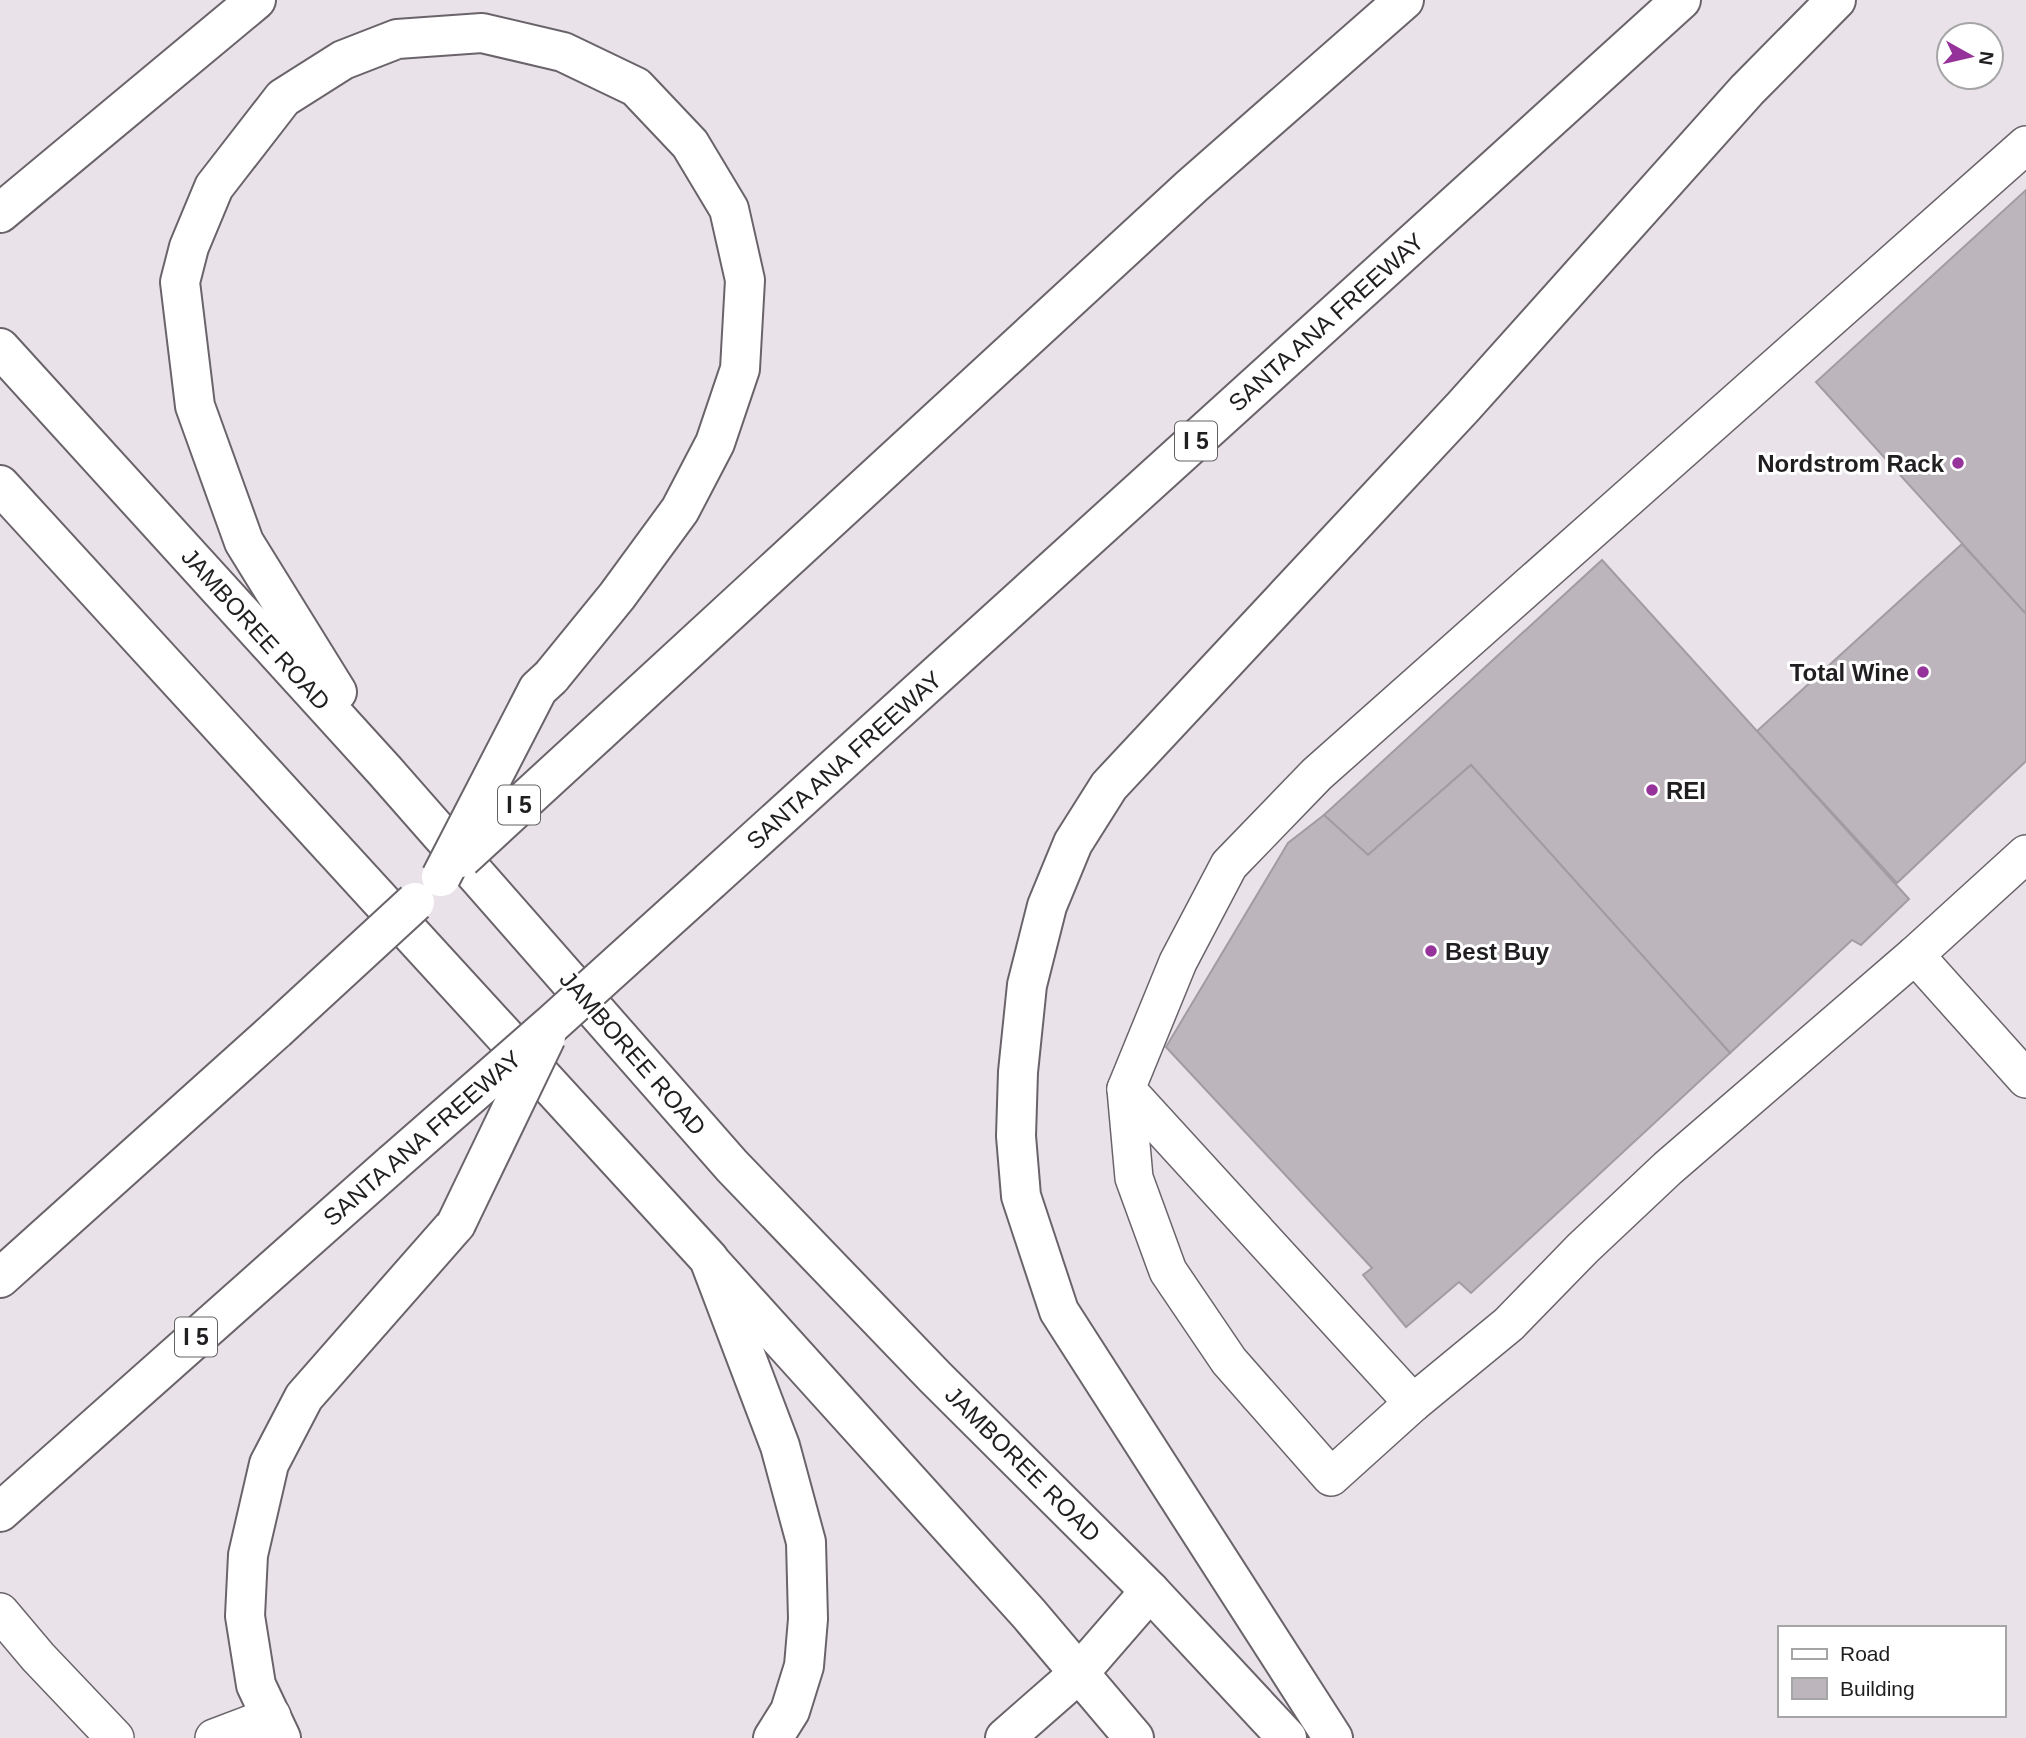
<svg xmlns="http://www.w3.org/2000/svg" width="2026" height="1738" font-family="Arial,sans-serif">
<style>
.building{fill:#bcb6bc;stroke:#a29ca2;stroke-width:2}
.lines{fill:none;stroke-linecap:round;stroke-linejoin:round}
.minor-casing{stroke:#6a646a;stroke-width:40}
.major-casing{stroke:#6a646a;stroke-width:42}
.highway-casing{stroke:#6a646a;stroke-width:42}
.minor{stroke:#fff;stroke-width:37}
.major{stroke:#fff;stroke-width:38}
.highway{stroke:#fff;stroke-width:38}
.highway-bridge-casing{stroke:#6a646a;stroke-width:42;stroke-linecap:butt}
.highway-bridge{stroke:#fff;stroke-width:38}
.poi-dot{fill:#95339b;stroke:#fff;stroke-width:2.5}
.labels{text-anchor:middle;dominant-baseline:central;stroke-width:6;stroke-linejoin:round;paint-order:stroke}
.shield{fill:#fff;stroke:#636263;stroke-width:2}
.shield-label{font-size:23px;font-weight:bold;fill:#201e20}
.street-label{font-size:24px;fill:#201e20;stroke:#fff}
.poi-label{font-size:24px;font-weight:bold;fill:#201e20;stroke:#fff;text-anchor:end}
</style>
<rect width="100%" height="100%" fill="#e9e3e9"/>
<g class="building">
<polygon points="2026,190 2026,614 1816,382"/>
<polygon points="1962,544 2026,614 2026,761 1897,883 1757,731"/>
<polygon points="1602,560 1909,899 1861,945 1852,940 1730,1053 1471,765 1368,855 1324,815"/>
<polygon points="1471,765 1730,1053 1471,1293 1459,1282 1406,1327 1363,1275 1372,1268 1166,1047 1288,843 1324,815 1368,855"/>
</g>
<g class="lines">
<g class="minor-casing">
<g id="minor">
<polyline points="1915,955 2026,1079"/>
<polyline points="1126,1089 1134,1178 1168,1271 1229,1361 1331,1477 1413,1403 1509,1324 1583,1248 1668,1168 1915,955 2026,854"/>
<polyline points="1413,1403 1126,1089 1178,962 1229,865 1317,774 2026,145"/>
<polyline points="0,1612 38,1657 115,1738"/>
<polyline points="214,1738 272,1716"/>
</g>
</g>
<g class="major-casing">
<g id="major">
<polyline points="710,1261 1029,1614 1134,1738"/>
<polyline points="1150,1591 1287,1738"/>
</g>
</g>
<g class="highway-casing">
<g id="highway">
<polyline points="0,213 256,0"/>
<polyline points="0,348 385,771 732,1166 935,1377 1150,1591 1078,1674 1005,1738"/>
<polyline points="0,485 709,1259 780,1446 806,1542 808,1619 804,1666 790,1711 773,1738"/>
<polyline points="337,692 244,542 195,406 180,282 189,247 214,187 283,98 343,60 397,39 482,33 563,52 636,87 690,144 729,209 745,280 740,369 715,443 680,510 617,596 551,677"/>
<polyline points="597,734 1192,186 1404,0"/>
<polyline points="710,881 1681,0"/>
<polyline points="0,1278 276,1030"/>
<polyline points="0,1512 393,1163"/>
<polyline points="281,1738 256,1685 245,1616 248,1555 269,1464 304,1397 456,1224"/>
<polyline points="1333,1738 1059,1311 1021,1196 1016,1136 1018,1072 1027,985 1047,906 1073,843 1109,786 1463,407 1747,90 1836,0"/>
</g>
</g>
<use href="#minor" class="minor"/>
<use href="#major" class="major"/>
<use href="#highway" class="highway"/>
<g class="highway-bridge-casing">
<g id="highway-bridge">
<polyline points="462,858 597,734"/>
<polyline points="441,877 538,689 551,677"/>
<polyline points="276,1030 415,902"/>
<polyline points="393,1163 553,1023 710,881"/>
<polyline points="456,1224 546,1037"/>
</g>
</g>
<use href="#highway-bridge" class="highway-bridge"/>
</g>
<g class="poi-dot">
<circle cx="1958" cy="463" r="7"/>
<circle cx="1923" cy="672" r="7"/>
<circle cx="1652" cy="790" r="7"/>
<circle cx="1431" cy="951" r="7"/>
</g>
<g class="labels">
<g class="shield">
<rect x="1175" y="421.5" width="42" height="39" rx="5"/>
<rect x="498" y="785.5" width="42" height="39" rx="5"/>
<rect x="175" y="1317.5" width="42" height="39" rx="5"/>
</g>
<g class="shield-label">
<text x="1196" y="441">I 5</text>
<text x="519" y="805">I 5</text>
<text x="196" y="1337">I 5</text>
</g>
<g class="street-label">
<text transform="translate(1326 322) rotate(-42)">SANTA ANA FREEWAY</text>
<text transform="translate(256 629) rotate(48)">JAMBOREE ROAD</text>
<text transform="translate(844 760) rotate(-42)">SANTA ANA FREEWAY</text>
<text transform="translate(633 1053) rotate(49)">JAMBOREE ROAD</text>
<text transform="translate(422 1138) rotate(-41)">SANTA ANA FREEWAY</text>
<text transform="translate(1023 1464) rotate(45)">JAMBOREE ROAD</text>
</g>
<g class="poi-label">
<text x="1944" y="463">Nordstrom Rack</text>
<text x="1909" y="672">Total Wine</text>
<text x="1666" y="790" text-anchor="start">REI</text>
<text x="1445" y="951" text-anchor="start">Best Buy</text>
</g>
</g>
<rect x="1778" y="1626" width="228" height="91" fill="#ffffff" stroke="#a6a5a6" stroke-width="2"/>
<rect x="1792" y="1649" width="35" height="10" fill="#ffffff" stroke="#a6a5a6" stroke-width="2"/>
<text x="1840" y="1661" font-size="21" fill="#201e20">Road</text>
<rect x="1792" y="1678" width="35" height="21" fill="#bcb6bc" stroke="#a6a5a6" stroke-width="2"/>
<text x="1840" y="1696" font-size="21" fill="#201e20">Building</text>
<g transform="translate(1970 56) rotate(98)"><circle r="33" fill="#ffffff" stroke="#a6a5a6" stroke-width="2"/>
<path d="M0-5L12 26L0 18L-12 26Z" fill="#95339b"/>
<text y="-10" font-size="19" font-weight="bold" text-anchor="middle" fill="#201e20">N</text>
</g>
</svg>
